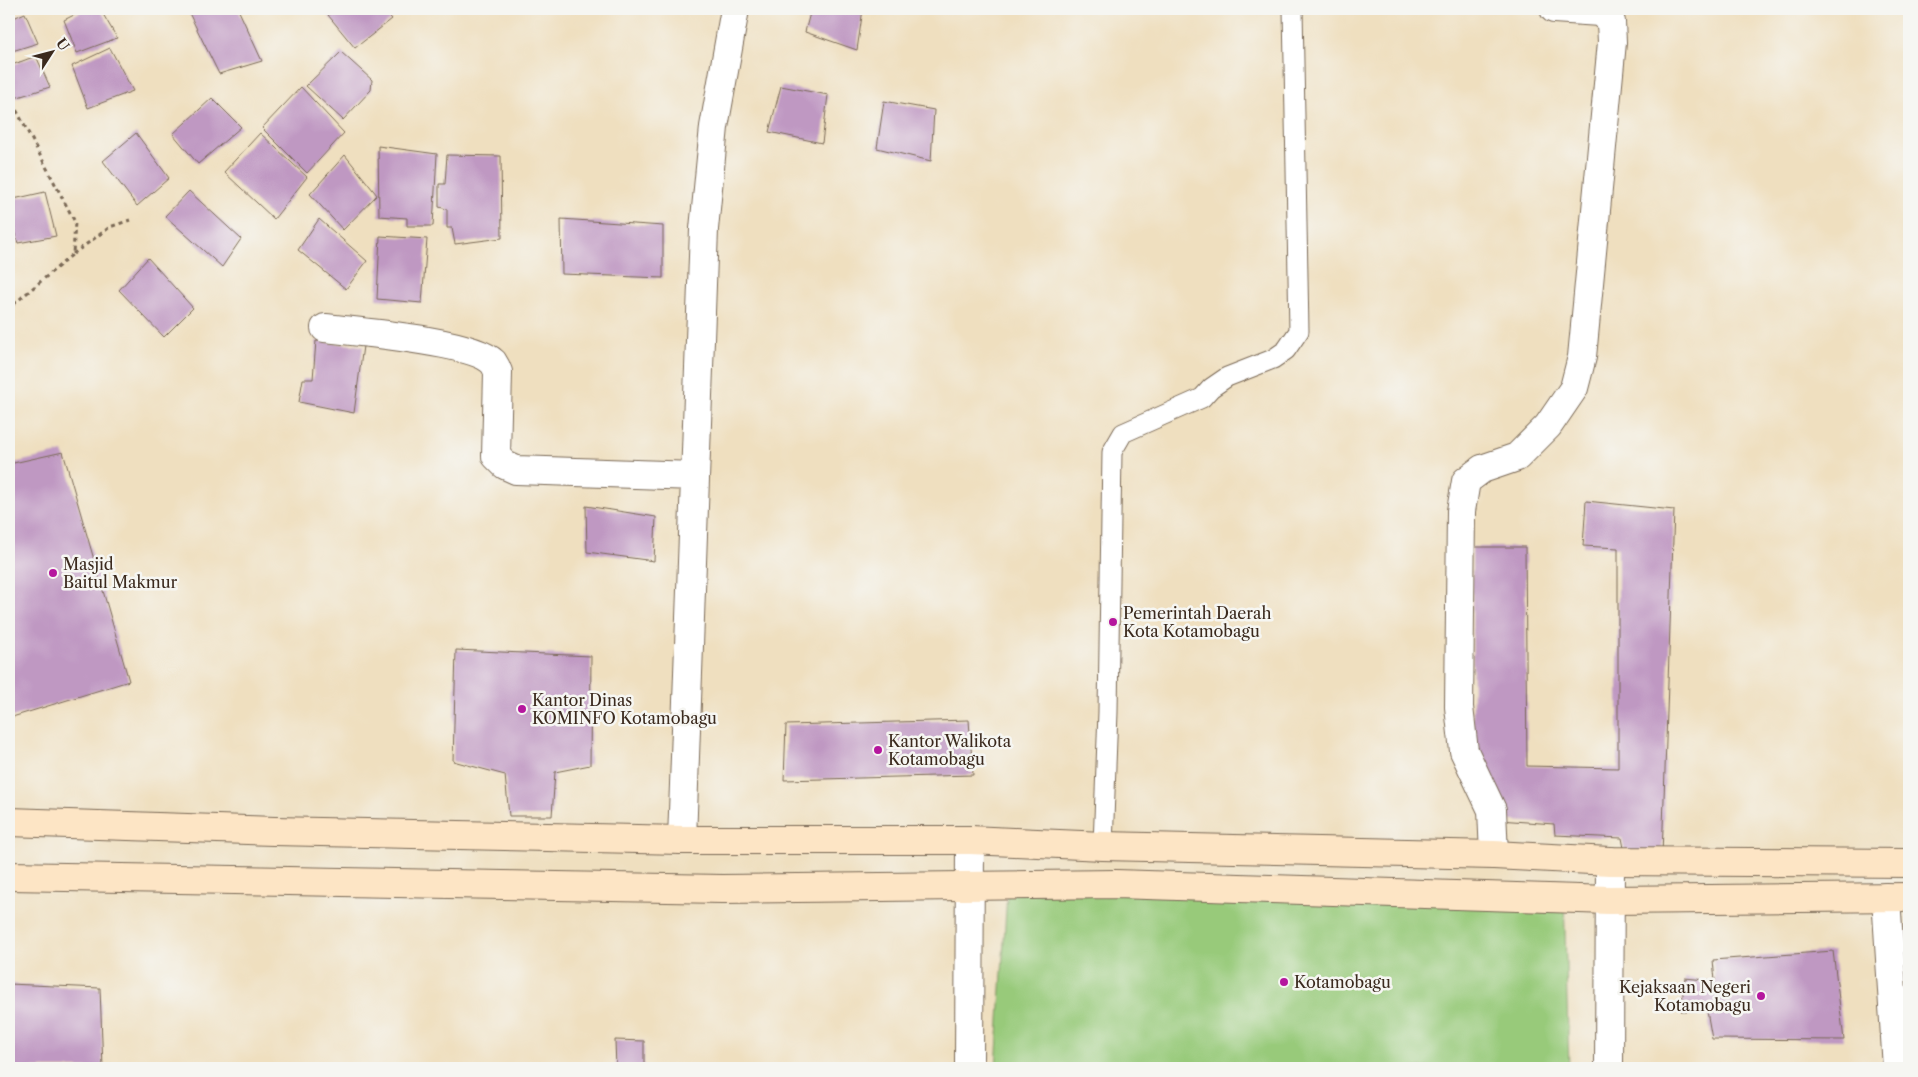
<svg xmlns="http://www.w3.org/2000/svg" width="1918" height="1077" font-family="'Libre Caslon Text',serif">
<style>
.green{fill:#98ca7a;stroke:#6a7a4c}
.building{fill:#bf98c2}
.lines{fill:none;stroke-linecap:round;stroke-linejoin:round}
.lane-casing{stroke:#7a6956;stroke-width:21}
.street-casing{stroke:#7a6956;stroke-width:30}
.secondary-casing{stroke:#7a6956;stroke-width:30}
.path{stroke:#7a6956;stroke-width:3;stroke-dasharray:4 4;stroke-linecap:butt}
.lane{stroke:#fff;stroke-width:19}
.street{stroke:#fff;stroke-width:28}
.secondary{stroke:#fde5c5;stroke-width:28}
.poi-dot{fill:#b5179e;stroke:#f6f6f2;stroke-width:2}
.labels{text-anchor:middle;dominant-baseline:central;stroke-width:5;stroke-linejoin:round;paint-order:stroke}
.poi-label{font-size:16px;fill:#3b2a1e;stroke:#f6f6f2;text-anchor:start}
</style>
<rect width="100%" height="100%" fill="#f6f6f2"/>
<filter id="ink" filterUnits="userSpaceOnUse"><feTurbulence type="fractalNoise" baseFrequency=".02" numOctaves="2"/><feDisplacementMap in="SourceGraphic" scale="10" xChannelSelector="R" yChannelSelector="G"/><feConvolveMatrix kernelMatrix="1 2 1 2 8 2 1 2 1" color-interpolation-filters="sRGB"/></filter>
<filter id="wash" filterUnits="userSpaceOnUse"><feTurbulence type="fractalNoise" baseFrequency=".0096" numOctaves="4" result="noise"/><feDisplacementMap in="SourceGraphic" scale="20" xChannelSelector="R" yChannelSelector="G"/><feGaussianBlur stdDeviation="1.12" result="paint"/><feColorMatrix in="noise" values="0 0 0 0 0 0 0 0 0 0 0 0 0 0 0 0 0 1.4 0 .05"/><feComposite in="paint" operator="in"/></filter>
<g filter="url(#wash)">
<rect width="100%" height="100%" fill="#efdfbf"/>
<polygon class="green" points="1007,893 1564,895 1569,1068 996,1068"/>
<g id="blocks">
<g class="building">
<polygon points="86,9 100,9 117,38 77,53 64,20"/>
<polygon points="200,9 238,9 262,61 219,74 189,13"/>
<polygon points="337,9 383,9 392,19 355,48 328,15"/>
<polygon points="811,9 863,9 857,50 805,32"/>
<polygon points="25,13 38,43 9,52 9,20"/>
<polygon points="110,48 133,91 88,108 72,66"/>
<polygon points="341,52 372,80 371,90 343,120 306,86"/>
<polygon points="36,56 50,87 15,98 9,88 9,66"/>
<polygon points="781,86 828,95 822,143 769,132"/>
<polygon points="301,87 344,133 307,173 262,128"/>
<polygon points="212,98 241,127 198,164 173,134"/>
<polygon points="884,101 934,110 931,161 877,148"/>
<polygon points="136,133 169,178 137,206 103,161"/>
<polygon points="260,133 307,177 274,219 224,172"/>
<polygon points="378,146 437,154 433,226 407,226 407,218 379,216"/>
<polygon points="345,155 377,195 343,230 310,194"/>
<polygon points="447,155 501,156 502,238 455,244 452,228 447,228 447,209 439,207 439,184 445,184"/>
<polygon points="189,191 241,239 222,267 165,216"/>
<polygon points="45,192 56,236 18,243 9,216 9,200"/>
<polygon points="319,219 367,261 346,289 298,250"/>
<polygon points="561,219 663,226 663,278 562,274"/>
<polygon points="380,236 427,239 422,303 377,299"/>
<polygon points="148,258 193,308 164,337 119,290"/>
<polygon points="316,341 363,346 354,413 299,402 303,379 313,379"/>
<polygon points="63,452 129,681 9,718 9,464"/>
<polygon points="1586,501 1674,510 1662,856 1626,858 1622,838 1555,835 1554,824 1499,820 1473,756 1472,547 1525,547 1527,766 1618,768 1618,548 1583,546"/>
<polygon points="586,506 656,517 654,561 587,552"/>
<polygon points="456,650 591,656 590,765 555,772 552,816 509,816 505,775 453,761"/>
<polygon points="969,720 973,775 784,780 786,725"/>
<polygon points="1833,951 1844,1040 1712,1039 1707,1011 1681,1011 1685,978 1715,981 1713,960"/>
<polygon points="9,984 100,988 103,1068 9,1068"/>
<polygon points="615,1040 644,1041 644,1068 616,1068"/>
<polygon points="571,1064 605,1067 605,1068 571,1068"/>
</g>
</g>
</g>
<g filter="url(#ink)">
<use href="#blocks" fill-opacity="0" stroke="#7a6956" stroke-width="1"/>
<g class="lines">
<g class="lane-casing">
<polyline id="lane" points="1103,846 1108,712 1112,452 1123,433 1202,398 1211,388 1227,377 1273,359 1286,350 1299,331 1293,9"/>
</g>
<g class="street-casing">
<g id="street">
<path d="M325 328C358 332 472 341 493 362 495 365 497 369 498 372L496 456 505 465 516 470 695 476"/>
<polyline points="682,840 704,229 714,127 735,9"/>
<polyline points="1494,855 1492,810 1464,751 1459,707 1461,511 1466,481 1482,469 1517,457 1548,426 1574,388 1582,357 1612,42 1611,22 1600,12 1554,9"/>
<polyline points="1886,897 1897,1068"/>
<polyline points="969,1068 970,840"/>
<polyline points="1609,1068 1610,861"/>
</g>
</g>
<g class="secondary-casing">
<g id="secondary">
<polyline points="9,822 274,831 682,840 970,840 1103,846 1494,855 1610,861 1909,863"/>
<polyline points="9,876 722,889 1116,884 1609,900 1909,897"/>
</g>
</g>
<g class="path">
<polyline points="9,96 75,222 73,254 14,304 9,300"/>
<polyline points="73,254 110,227 130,220"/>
</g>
<use href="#lane" class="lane"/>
<use href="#street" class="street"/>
<use href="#secondary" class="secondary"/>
</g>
</g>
<g class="poi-dot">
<circle cx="53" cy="573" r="5"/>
<circle cx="1113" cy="622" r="5"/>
<circle cx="522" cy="709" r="5"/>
<circle cx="878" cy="750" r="5"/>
<circle cx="1284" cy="982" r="5"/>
<circle cx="1761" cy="996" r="5"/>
</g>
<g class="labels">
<g class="poi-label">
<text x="63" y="564">Masjid<tspan x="63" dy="18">Baitul Makmur</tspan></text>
<text x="1123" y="613">Pemerintah Daerah<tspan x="1123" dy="18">Kota Kotamobagu</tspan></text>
<text x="532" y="700">Kantor Dinas<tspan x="532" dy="18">KOMINFO Kotamobagu</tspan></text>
<text x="888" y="741">Kantor Walikota<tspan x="888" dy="18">Kotamobagu</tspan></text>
<text x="1294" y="982">Kotamobagu</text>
<text x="1751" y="987" text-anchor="end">Kejaksaan Negeri<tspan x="1751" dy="18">Kotamobagu</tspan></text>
</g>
</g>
<rect width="1918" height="1077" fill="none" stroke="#f6f6f2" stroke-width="30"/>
<g transform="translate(52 52) rotate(54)" stroke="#f6f6f2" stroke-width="4" paint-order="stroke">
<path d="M0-4L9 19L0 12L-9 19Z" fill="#3b2a1e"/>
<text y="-8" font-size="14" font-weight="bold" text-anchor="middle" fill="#3b2a1e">U</text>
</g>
</svg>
